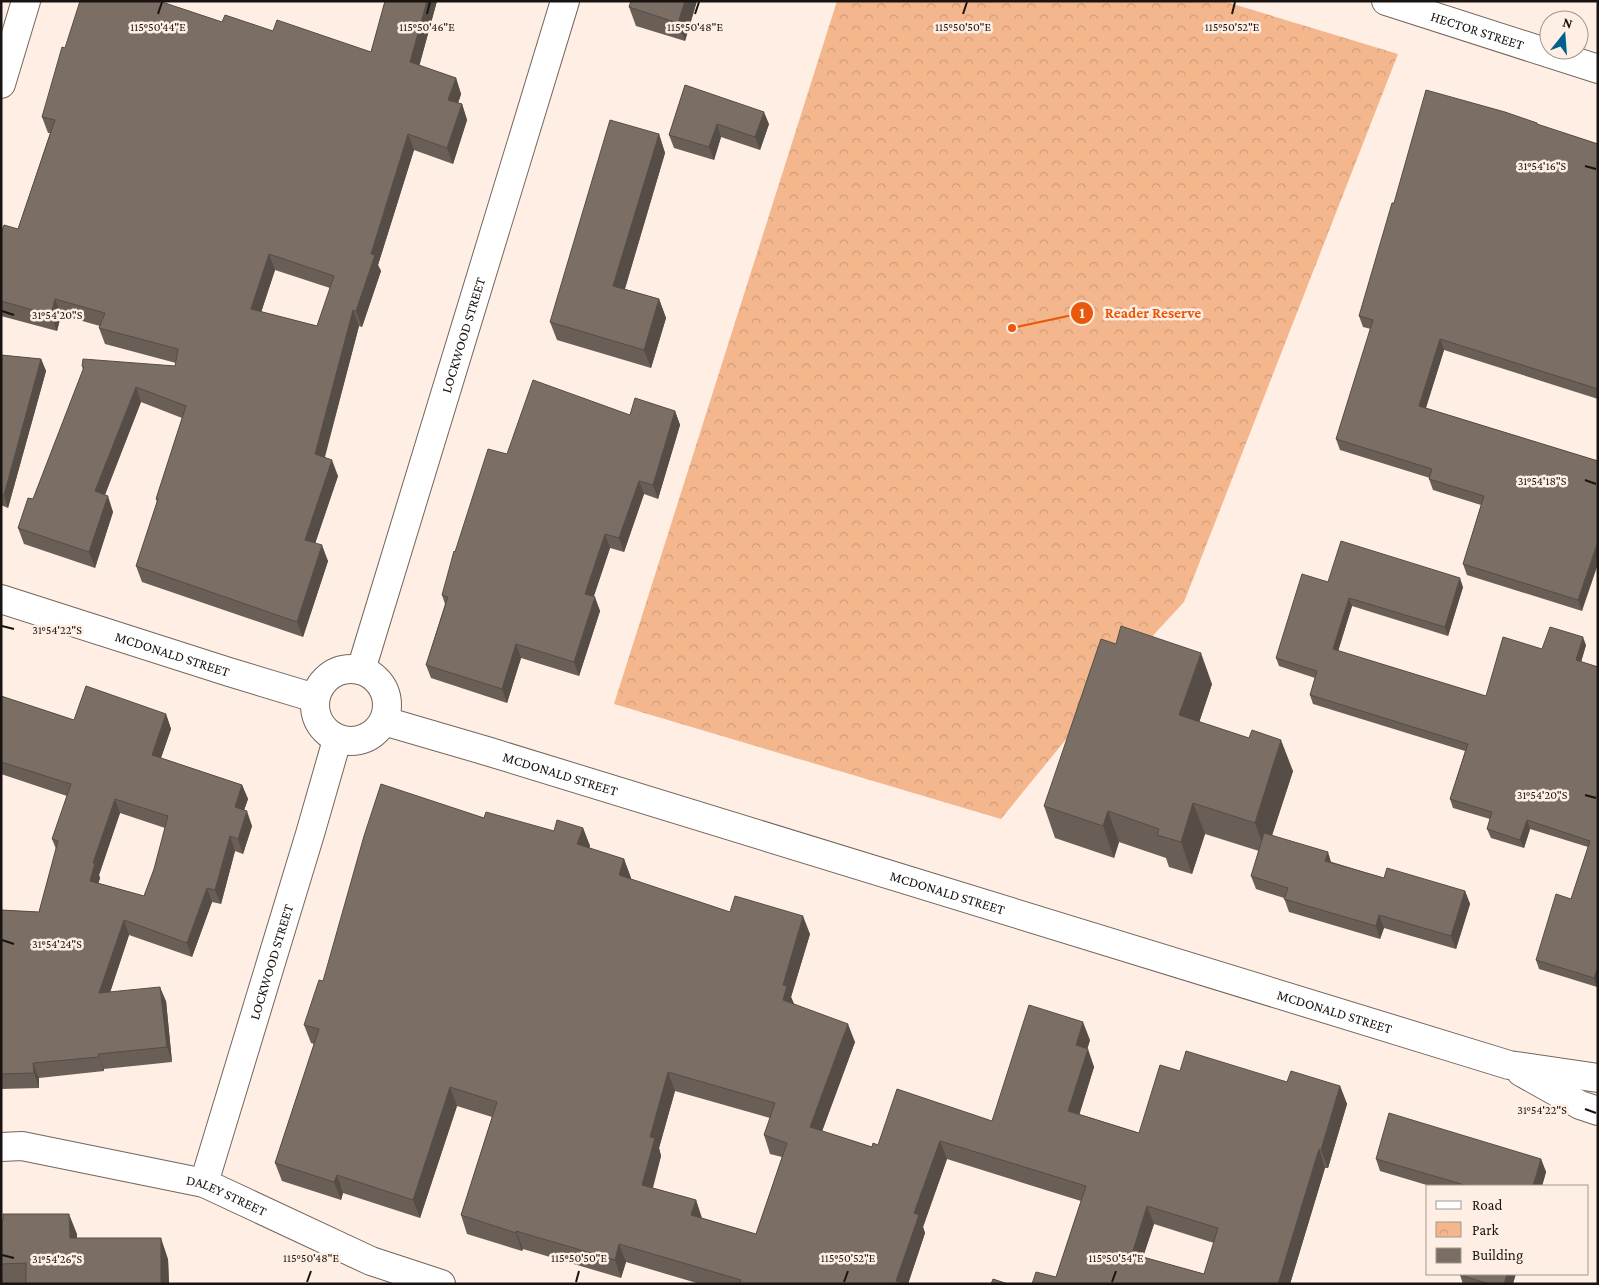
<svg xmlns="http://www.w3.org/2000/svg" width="1599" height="1285" font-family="'Crimson Pro',serif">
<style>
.park{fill:url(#park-crowns)}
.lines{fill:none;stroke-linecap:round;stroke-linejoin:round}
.minor-casing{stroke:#73665d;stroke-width:30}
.minor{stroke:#fff;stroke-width:28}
.wall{fill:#6a5f57;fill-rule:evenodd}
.shaded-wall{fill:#564d47}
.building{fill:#7b6e65;stroke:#564d47;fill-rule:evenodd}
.ticks{fill:none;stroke:#191411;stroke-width:2}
.labels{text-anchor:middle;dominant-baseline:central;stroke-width:5;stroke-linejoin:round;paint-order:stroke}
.street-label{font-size:14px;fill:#191411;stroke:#feeee4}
.ticks-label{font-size:12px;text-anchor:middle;fill:#191411;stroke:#feeee4;stroke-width:5;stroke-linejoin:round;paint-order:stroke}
.leader{fill:none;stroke:#e8590c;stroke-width:2}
.callout-dot{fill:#e8590c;stroke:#feeee4;stroke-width:2}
.mark-label{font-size:15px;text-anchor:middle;font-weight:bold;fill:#fff}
.callout-label{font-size:15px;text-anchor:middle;font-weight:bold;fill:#e8590c;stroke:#feeee4;stroke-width:5;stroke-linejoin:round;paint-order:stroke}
</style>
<defs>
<pattern id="park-crowns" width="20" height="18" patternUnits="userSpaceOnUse" patternTransform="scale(1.25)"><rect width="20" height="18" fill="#f4b78d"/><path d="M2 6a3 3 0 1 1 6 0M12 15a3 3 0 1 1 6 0" fill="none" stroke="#d19c79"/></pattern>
</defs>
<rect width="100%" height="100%" fill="#feeee4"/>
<polygon class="park" points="837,1 1223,1 1398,54 1184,602 1133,657 1001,819 614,704"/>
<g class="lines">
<g class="minor-casing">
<g id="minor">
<path id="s1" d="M1386 1 1598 69"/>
<polyline points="1,84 26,1"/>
<path id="s2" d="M1 599 229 672 315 698"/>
<circle cx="351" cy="705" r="36"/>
<path id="s3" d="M361 670 565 1"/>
<path id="s4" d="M384 721 490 752 1509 1065 1598 1078"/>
<polyline points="1521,1072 1580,1105 1598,1111"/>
<path id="s5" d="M1 1147 22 1146 204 1183 371 1261 441 1284"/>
<path id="s6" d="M204 1183 310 834 337 740"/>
</g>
</g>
<use href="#minor" class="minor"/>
</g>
<g class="wall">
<path d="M385 1H437L419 66 456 78 461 94 458 103 462 104 467 120 453 164 414 150 378 265 381 271 362 327 359 326 325 457 338 476 315 543 328 561 303 637 142 582 136 566 157 502 156 499 182 418 141 402 105 495 113 512 95 568 24 544 18 528 33 499 83 370 82 366H175L176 363 105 344 99 328 100 326 61 315 57 331 1 316V233L18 229 50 133H48L42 117 65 48 222 22 273 31 371 52ZM275 270 330 288 317 326 261 312Z"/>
<polygon points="697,1 685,41 636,26 629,7"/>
<polygon points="685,85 769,124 760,150 721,137 714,160 674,148 669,135"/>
<polygon points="1537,123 1538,125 1598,144 1598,399 1444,350 1426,408 1598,461 1582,611 1467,575 1463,564 1481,505 1433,490 1429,479 1430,478 1340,450 1336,439 1371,329 1363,327 1359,316 1394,203"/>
<polygon points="659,134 665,153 625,289 659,299 666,318 651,368 557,340 550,322"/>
<polygon points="1,355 41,359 46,371 8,508 1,505"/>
<polygon points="675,411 680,425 658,499 644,494 624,552 610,548 594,596 600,611 579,676 521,658 507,703 431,678 426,665 445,604 442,595 455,552 507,454"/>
<polygon points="1328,582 1463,587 1448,636 1352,606 1338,651 1486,696 1542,649 1586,645 1581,662 1598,667 1598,985 1597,987 1539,969 1536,960 1571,899 1588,847 1530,829 1524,848 1491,838 1487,829 1490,819 1453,808 1450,799 1465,751 1313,704 1310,695 1315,678 1279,666 1276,658"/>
<polygon points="1212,684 1199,722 1293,771 1272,835 1332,862 1384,878 1465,891 1470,904 1456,949 1384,928 1380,939 1289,912 1284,898 1256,889 1251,876 1259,851 1205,834 1192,874 1169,867 1166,858 1119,842 1114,858 1055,838 1044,806"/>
<path d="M1 696 74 720 166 714 171 729 161 758 242 785 248 799 244 810 252 826 243 854 235 851 221 904 212 902 192 957 129 935 110 992 166 1001 172 1062 104 1069V1071L39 1078V1088L1 1089V910L39 912 56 849 52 839 67 796 1 774ZM120 813 165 828 154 869 144 896 98 883 100 878 99 875Z"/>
<path d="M484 818 554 831 583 828 590 846 589 848 624 859 631 878 630 879 730 912 810 934 791 997 794 1004 855 1042 822 1131 872 1147 878 1145 992 1121 1090 1040 1087 1049 1094 1067 1079 1114 1139 1133 1180 1071 1287 1082 1340 1086 1347 1104 1328 1168H1325L1290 1284 1056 1277 1081 1201 947 1159 923 1227 925 1233 908 1284H700L626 1262 621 1278 523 1249 522 1251 467 1234 461 1215 492 1117 457 1106 420 1218 343 1193 341 1200 282 1181 275 1163 314 1044 311 1043 304 1025 323 981ZM675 1091 770 1118 764 1135 770 1154 782 1157 756 1234 702 1218 696 1200 653 1188 661 1156 659 1148ZM1154 1224 1214 1243 1204 1274 1143 1257Z"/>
<polygon points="1376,1159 1541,1159 1546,1172 1542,1186 1430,1186 1380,1171"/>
<polygon points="1,1220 77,1234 77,1238 168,1259 169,1284 1,1284"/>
<polygon points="1460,1275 1513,1284 1463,1284"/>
</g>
<g class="shaded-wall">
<polygon points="427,1 437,1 416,78 410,62"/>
<polygon points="685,1 697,1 685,41 678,23"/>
<polygon points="456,78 461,94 454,116 448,100"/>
<polygon points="462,104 467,120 453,164 447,148"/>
<polygon points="764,112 769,124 760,150 755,137"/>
<polygon points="717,124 721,137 714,160 709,147"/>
<polygon points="408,134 414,150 378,265 381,271 362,327 356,311 371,254"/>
<polygon points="659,134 665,153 620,305 613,286"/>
<polygon points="269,254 275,270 257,325 251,309"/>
<polygon points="55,299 61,315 57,331 51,315"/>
<polygon points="659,299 666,318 651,368 644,350"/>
<polygon points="353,310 359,326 321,470 315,454"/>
<polygon points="1440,339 1444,350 1423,417 1419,406"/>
<polygon points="41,359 46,371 8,508 4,495"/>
<polygon points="136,387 141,402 100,507 95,491"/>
<polygon points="675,411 680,425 658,499 653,485"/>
<polygon points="332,460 338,476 311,556 305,540"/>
<polygon points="639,481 644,494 624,552 619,538"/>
<polygon points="108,496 113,512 95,568 89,552"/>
<polygon points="605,534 610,548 590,607 585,594"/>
<polygon points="1598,541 1598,564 1582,611 1578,600"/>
<polygon points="322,545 328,561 303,637 297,622"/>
<polygon points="1460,578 1463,587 1448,636 1445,627"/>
<polygon points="595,597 600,611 579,676 574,662"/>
<polygon points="1349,598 1352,606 1336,658 1333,649"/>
<polygon points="1583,637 1586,645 1579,669 1576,660"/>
<polygon points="516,644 521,658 507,703 502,689"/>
<polygon points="1201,653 1212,684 1191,747 1179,715"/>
<polygon points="166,714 171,729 157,769 152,755"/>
<polygon points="1281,740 1293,771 1266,854 1255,823"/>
<polygon points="242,785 248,799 240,822 235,807"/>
<polygon points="115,799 120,813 99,875 100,878 95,896 90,881 93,863"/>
<polygon points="1193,803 1205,834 1192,874 1181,842"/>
<polygon points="247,811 252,826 243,854 238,839"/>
<polygon points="1108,811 1119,842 1114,858 1103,826"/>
<polygon points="1527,820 1530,829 1524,848 1520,840"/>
<polygon points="583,828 590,846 584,863 577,844"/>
<polygon points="230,836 235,851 221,904 215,890"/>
<polygon points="1328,852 1332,865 1325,861"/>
<polygon points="624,859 631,878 626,894 619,875"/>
<polygon points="207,888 212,902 192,957 187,943"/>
<polygon points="1465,891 1470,904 1456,949 1451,936"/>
<polygon points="1379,915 1384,928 1380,939 1376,926"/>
<polygon points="803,916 810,934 791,997 794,1004 783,1000 783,985"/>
<polygon points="124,920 129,935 105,1008 99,993"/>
<polygon points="1598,966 1598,985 1597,987 1594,978"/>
<polygon points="160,987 166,1001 172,1062 167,1047"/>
<polygon points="1083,1022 1090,1040 1083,1063 1076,1045"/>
<polygon points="848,1024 855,1042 817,1145 810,1127"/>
<polygon points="1088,1049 1094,1067 1075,1129 1068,1111"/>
<polygon points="98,1054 104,1069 104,1071 99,1057"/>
<polygon points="33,1063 39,1078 39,1088 34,1073"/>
<polygon points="668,1072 675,1091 659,1148 661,1156 648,1203 642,1185 650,1137"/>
<polygon points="1340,1086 1347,1104 1328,1168 1321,1150"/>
<polygon points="450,1087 457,1106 420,1218 413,1200"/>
<polygon points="940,1141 947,1159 923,1227 925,1233 908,1284 897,1284 896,1281 914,1213"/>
<polygon points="1319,1149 1325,1168 1290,1284 1278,1284"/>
<polygon points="1541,1159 1546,1172 1542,1186 1533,1186"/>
<polygon points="337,1175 343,1193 341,1200 334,1182"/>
<polygon points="696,1200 702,1219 691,1215"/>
<polygon points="1147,1206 1154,1224 1138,1272 1132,1254"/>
<polygon points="69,1214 77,1234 77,1259 70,1238"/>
<polygon points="516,1231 523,1249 522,1251 516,1233"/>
<polygon points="161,1238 168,1259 169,1284 161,1284"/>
<polygon points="619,1244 626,1262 621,1278 615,1260"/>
<polygon points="1507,1274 1516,1274 1513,1284 1504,1284"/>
</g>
<g class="building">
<path d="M80 1H159L222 22 225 15 273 31 277 20 371 52 385 1H427L410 62 456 78 448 100 462 104 447 148 408 134 371 254 375 255 356 311 353 310 315 454 332 460 305 540 322 545 297 622 136 566 158 499H156L186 406 136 387 95 491 108 496 89 552 18 528 28 498 33 499 84 367 82 366 83 359 175 366 178 349 99 328 105 313 55 299 51 315 1 301V233L4 225 18 229 55 120 42 117 62 47 65 48ZM269 254 334 276 317 326 251 309Z"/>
<polygon points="631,1 685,1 678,23 629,7"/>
<polygon points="685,85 764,112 755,137 717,124 709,147 669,135"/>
<polygon points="1426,90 1505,112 1537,123 1537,124 1598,144 1598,389 1440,339 1419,406 1598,461 1598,541 1578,600 1463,564 1484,496 1429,479 1432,469 1336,439 1373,320 1359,316 1392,203 1394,203"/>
<polygon points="610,120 659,134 613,286 659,299 644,350 550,322"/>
<polygon points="1,355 41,359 4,495 1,494"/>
<polygon points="533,380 630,415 635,398 675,411 653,485 639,481 619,538 605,534 585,594 595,597 574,662 516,644 502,689 426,665 448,597 442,595 454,551 455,552 488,449 507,454"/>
<polygon points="1341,541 1460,578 1445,627 1349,598 1333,649 1486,696 1503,637 1542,649 1550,627 1583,637 1576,660 1598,667 1598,966 1594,978 1536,960 1556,894 1571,899 1590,841 1527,820 1520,840 1487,829 1492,812 1450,799 1468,744 1310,695 1317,671 1276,658 1302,574 1328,582"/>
<polygon points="1121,626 1201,653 1179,715 1249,738 1252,730 1281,740 1255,823 1193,803 1181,842 1157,835 1159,829 1108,811 1103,826 1044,806 1101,639 1116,644"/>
<path d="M86 686 166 714 152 755 242 785 235 807 247 811 238 839 230 836 215 890 207 888 187 943 124 920 99 993 160 987 167 1047 98 1054 99 1057 33 1063 34 1073 1 1074V910L39 912 58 841 52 839 71 784 1 762V696L74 720ZM115 799 168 816 154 869 144 896 90 881 95 863H93Z"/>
<path d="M381 784 484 818 486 812 554 831 557 820 583 828 577 844 624 859 619 875 730 912 735 896 803 916 783 985 787 986 783 1000 848 1024 810 1127 872 1147 873 1143 878 1145 897 1089 992 1121 1029 1005 1083 1022 1076 1045 1088 1049 1068 1111 1139 1133 1160 1065 1180 1071 1186 1051 1287 1082 1291 1071 1340 1086 1321 1150 1319 1149 1278 1284H1032L1036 1272 1056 1277 1086 1186 940 1141 914 1213 919 1215 896 1281 900 1282V1284H901H740L741 1280 619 1244 615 1260 516 1231V1233L461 1215 497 1102 450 1087 413 1200 337 1175 334 1182 275 1163 319 1029 304 1025 319 980 323 981 364 836ZM668 1072 775 1103 764 1135 787 1143 756 1234 691 1215 696 1200 642 1185 655 1138 650 1137ZM1147 1206 1218 1228 1204 1274 1132 1254Z"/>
<polygon points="1264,833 1328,852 1325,861 1384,878 1387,868 1465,891 1451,936 1379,915 1376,926 1284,899 1288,888 1251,876"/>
<polygon points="1389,1113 1541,1159 1533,1186 1468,1186 1376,1159"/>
<polygon points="3,1214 69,1214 70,1238 161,1238 161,1284 26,1284 26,1263 1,1264 1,1220 3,1220"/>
<polygon points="1460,1274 1507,1274 1504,1284 1489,1284 1460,1275"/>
<polygon points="993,1279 1008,1284 991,1284"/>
</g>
<path class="ticks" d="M158 14 162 2M427 14 430 2M695 14 699 2M963 14 967 2M1232 14 1235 2M1585 166 1596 169M2 311 14 315M1585 480 1596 484M2 626 14 629M1585 795 1596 798M2 940 14 944M1585 1109 1596 1113M2 1255 14 1258M307 1282 311 1271M576 1282 579 1271M844 1282 848 1271M1112 1282 1116 1271"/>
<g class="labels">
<g class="street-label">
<text stroke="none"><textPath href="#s1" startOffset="96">HECTOR STREET</textPath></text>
<text stroke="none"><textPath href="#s3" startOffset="350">LOCKWOOD STREET</textPath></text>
<text stroke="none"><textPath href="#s2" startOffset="180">MCDONALD STREET</textPath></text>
<text stroke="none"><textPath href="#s4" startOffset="184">MCDONALD STREET</textPath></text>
<text stroke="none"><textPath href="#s4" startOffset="589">MCDONALD STREET</textPath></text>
<text stroke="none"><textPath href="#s6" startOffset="231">LOCKWOOD STREET</textPath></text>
<text stroke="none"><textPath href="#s4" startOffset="994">MCDONALD STREET</textPath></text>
<text stroke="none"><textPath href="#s5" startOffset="232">DALEY STREET</textPath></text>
</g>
</g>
<g class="ticks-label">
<text x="158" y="31">115°50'44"E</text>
<text x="427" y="31">115°50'46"E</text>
<text x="695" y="31">115°50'48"E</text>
<text x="963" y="31">115°50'50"E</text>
<text x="1232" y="31">115°50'52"E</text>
<text x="1542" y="170">31°54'16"S</text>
<text x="57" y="319">31°54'20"S</text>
<text x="1542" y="485">31°54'18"S</text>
<text x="57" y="634">31°54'22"S</text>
<text x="1542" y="799">31°54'20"S</text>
<text x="57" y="948">31°54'24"S</text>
<text x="1542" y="1114">31°54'22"S</text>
<text x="311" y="1262">115°50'48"E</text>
<text x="579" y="1262">115°50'50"E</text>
<text x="848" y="1262">115°50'52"E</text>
<text x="1116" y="1262">115°50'54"E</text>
<text x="57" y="1263">31°54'26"S</text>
</g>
<path class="leader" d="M1012 328L1082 313"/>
<g class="callout-dot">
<circle cx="1012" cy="328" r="5"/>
<circle cx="1082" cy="313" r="12"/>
</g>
<g class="mark-label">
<text x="1082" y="318">1</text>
</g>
<g class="callout-label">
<text x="1153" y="318">Reader Reserve</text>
</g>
<rect width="1599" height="1285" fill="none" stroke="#191411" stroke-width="5"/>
<rect x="1426" y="1185" width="162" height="90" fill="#feeee4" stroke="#a29790"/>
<rect x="1436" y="1201" width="25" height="8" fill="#ffffff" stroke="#a29790"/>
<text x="1472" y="1210" font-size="15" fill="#191411">Road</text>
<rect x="1436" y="1222" width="25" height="15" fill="url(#park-crowns)" stroke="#a29790"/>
<text x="1472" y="1235" font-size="15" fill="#191411">Park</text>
<rect x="1436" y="1248" width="25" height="15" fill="#7b6e65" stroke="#a29790"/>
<text x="1472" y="1260" font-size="15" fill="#191411">Building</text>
<g transform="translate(1564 35) rotate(17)"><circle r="24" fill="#feeee4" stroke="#a29790"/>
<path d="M0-4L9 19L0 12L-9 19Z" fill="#006090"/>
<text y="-8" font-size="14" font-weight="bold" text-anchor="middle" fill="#191411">N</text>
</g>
</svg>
